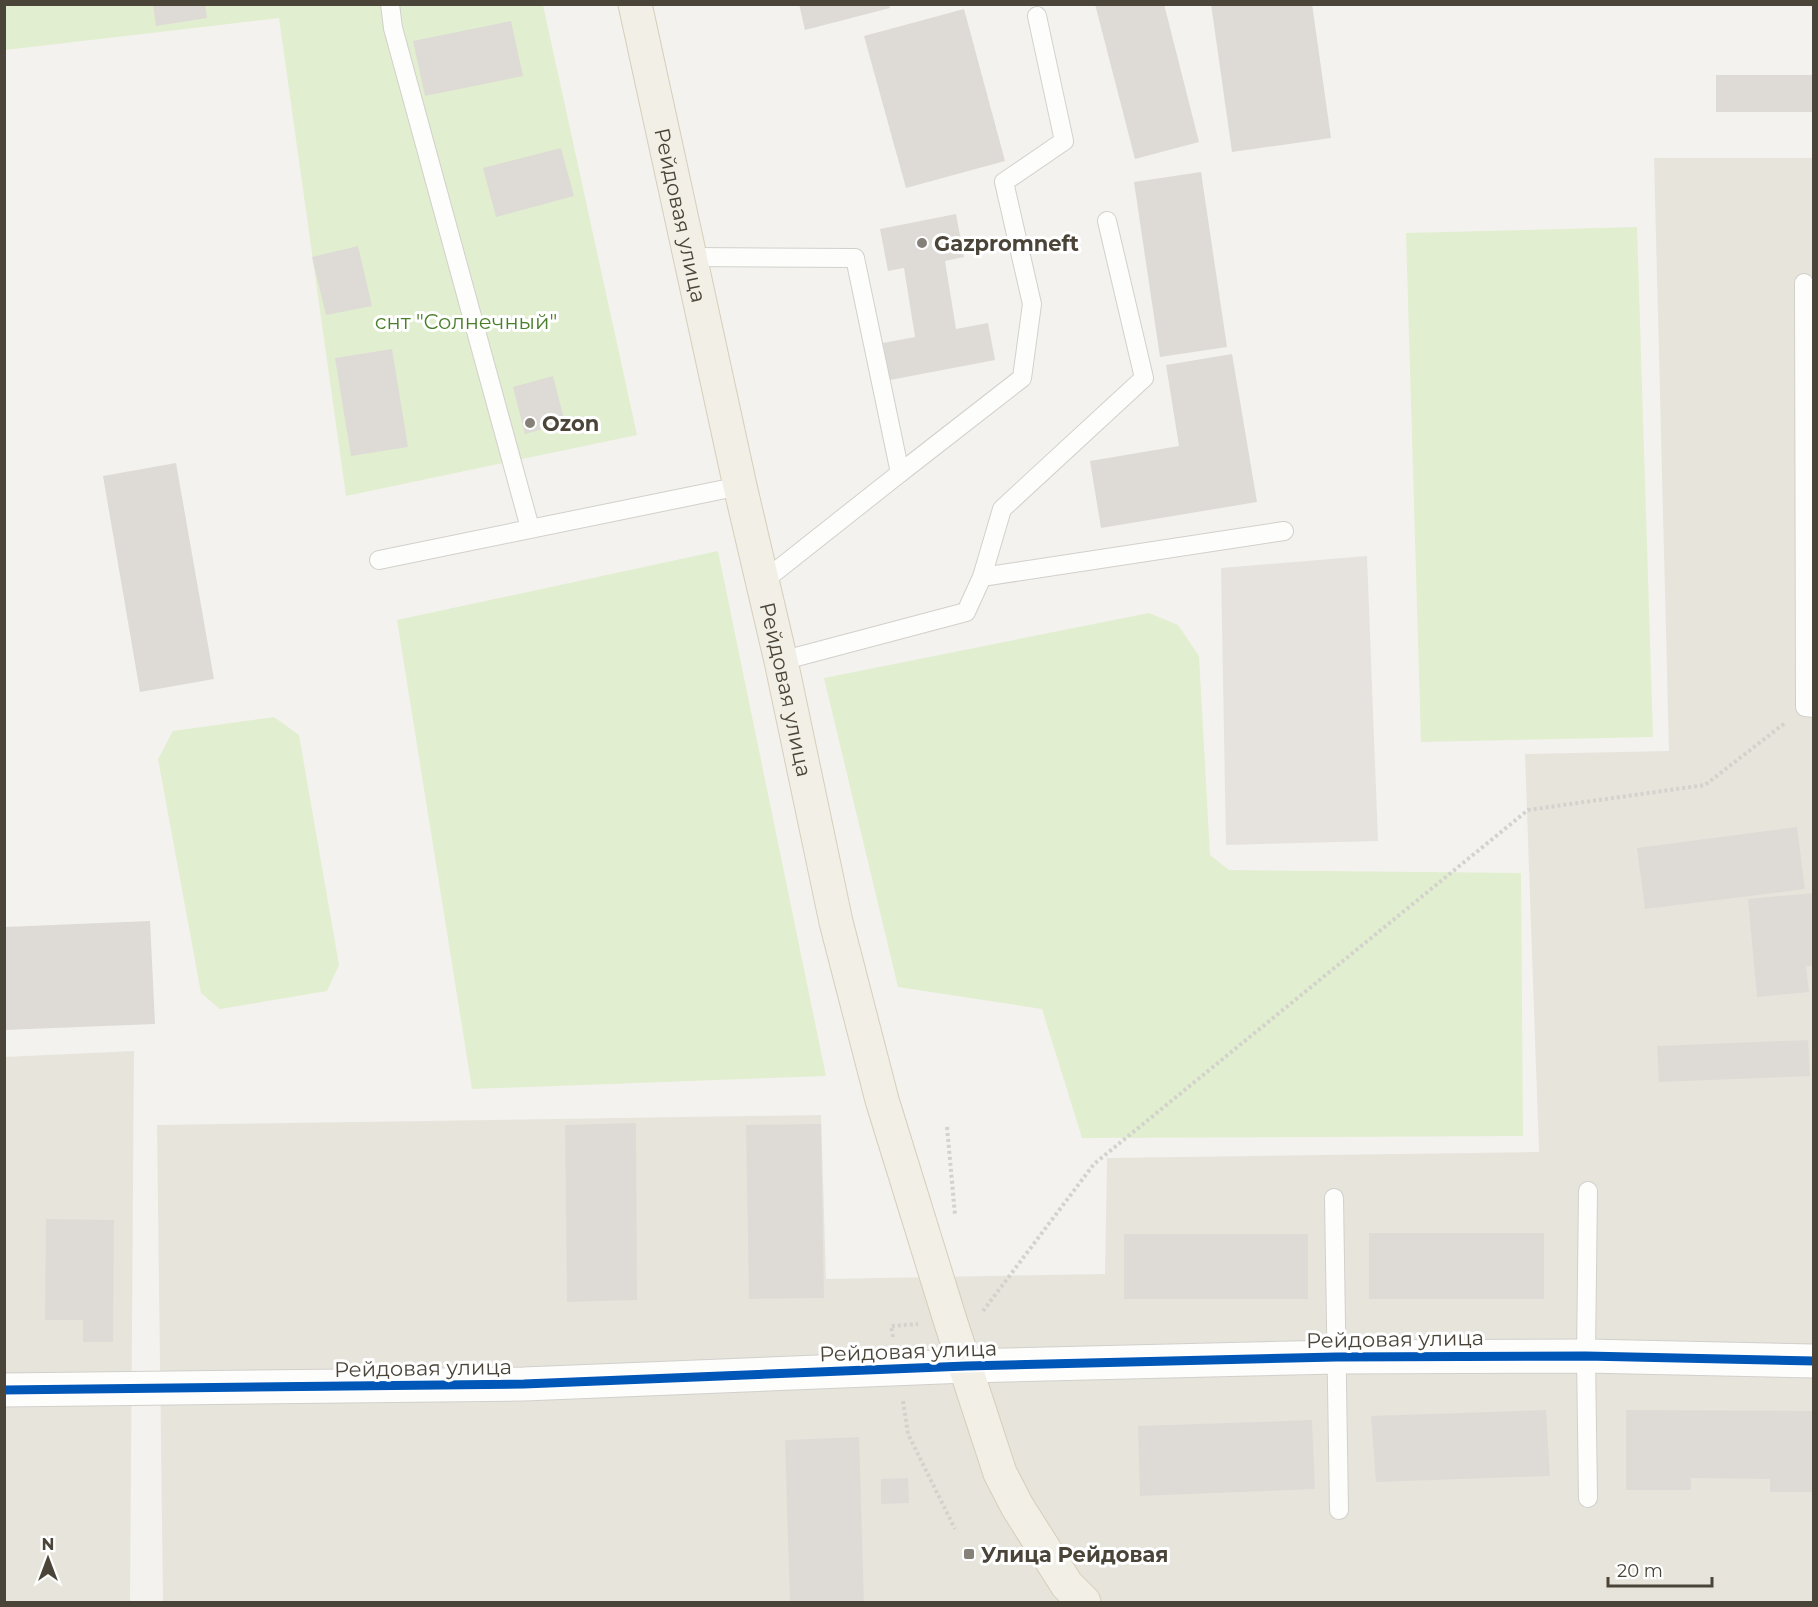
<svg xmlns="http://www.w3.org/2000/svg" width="1818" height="1607" font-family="Montserrat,sans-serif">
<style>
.residential{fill:#e7e4dc}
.green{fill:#e1eecf}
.parking{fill:#e6e3df}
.building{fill:#dedbd6}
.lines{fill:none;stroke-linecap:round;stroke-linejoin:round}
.service-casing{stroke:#d2d0cb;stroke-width:20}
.minor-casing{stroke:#d2d0cb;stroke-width:35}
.primary-casing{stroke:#d6cebb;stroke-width:35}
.path{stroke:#d3d2cc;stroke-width:4;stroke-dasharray:3 3;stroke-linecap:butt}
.service{stroke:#fdfdfc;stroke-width:18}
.minor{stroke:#fdfdfc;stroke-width:33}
.primary{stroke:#f2efe6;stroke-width:33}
.cycleway-casing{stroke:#fff;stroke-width:13}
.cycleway{stroke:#0057b8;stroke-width:9}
.poi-dot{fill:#868178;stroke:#fff;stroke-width:2}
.labels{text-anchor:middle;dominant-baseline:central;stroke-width:6;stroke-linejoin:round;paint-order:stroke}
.street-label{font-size:21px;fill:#4b4439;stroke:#fff}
.poi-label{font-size:21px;font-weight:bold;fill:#4b4439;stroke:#fff;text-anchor:start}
.park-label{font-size:21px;fill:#4a7f2a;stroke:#fff}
</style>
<rect width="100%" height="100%" fill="#f4f2ee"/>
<g class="residential">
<polygon points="1654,158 1813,158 1813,1602 163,1602 157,1125 821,1115 826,1279 1105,1274 1107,1158 1539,1152 1525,754 1669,751"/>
<polygon points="134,1051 130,1602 5,1602 4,1057"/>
</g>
<g class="green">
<polygon points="4,5 543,5 637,435 346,496 279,18 5,50"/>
<polygon points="1637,227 1653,737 1421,742 1406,233"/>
<polygon points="718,551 826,1076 472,1089 397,620"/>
<polygon points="1149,613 1178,625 1199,656 1210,855 1229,870 1521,873 1523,1136 1082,1138 1042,1009 898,987 824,678"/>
<polygon points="274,717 299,735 339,965 327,991 220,1009 201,993 158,759 173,731"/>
</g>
<polygon class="parking" points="1367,556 1378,841 1226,845 1221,568"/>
<g class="building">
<polygon points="153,4 205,4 207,18 156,26"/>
<polygon points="799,4 889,4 890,8 805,30"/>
<polygon points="1095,4 1164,4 1199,142 1135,159"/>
<polygon points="1211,4 1312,4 1331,138 1232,152"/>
<polygon points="964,9 1005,161 906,188 864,36"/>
<polygon points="511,21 523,76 425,96 413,41"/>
<rect x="1716" y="75" width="98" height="37"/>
<polygon points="561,148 574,196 496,217 483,168"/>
<polygon points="1201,172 1227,347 1160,357 1134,182"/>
<polygon points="956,214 964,257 945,261 956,329 988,323 995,360 890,380 883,343 915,337 904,268 888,271 880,229"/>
<polygon points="358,246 372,306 326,315 312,257"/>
<polygon points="392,349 408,447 351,456 335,358"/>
<polygon points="1232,354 1257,502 1101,528 1090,461 1179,446 1166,365"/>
<polygon points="553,376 565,423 525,434 513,387"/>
<polygon points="176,463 214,679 140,692 103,476"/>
<polygon points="1797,827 1805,889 1645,909 1637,848"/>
<polygon points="1814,893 1814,966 1806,966 1809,992 1757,997 1748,899"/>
<polygon points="150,921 155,1024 4,1030 4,927"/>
<polygon points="1808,1040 1810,1076 1659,1082 1657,1046"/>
<polygon points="636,1123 637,1300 567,1302 565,1125"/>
<polygon points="821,1124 824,1298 749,1299 746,1125"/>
<polygon points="46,1219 114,1220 113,1342 83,1342 83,1320 45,1320"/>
<rect x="1369" y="1233" width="175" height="66"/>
<rect x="1124" y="1234" width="184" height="65"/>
<polygon points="1546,1410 1550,1476 1376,1482 1371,1416"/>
<polygon points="1626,1410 1814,1411 1814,1492 1770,1492 1770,1479 1691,1478 1691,1490 1626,1490"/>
<polygon points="1312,1420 1315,1489 1140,1496 1138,1426"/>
<polygon points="859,1437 864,1602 790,1602 785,1440"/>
<polygon points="908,1478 909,1503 881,1504 881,1479"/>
</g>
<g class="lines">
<g class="service-casing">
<g id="service">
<polyline points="390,4 393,28 530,528"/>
<polyline points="691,257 855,258 900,473 761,583"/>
<polyline points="1804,283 1805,707 1814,708"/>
<polyline points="900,473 1022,378 1032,304 1004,182 1064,141 1037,16"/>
<polyline points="379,560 740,486"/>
<polyline points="982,577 1002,509 1144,378 1107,221"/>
<polyline points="781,661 966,612 982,577 1284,531"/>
<polyline points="1588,1191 1586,1356 1588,1498"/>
<polyline points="1334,1198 1339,1510"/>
</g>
</g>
<g class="minor-casing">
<polyline id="minor" points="4,1390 524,1384 966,1366 1336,1357 1586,1356 1814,1361"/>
</g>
<g class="primary-casing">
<g id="primary">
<path id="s1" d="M635 4 740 486 781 661 836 922 882 1100 950 1320 1000 1473 1017 1506 1067 1585 1084 1602"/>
</g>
</g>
<g class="path">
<polyline points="947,1127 955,1215"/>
<polyline points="983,1311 1094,1164 1528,810 1705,785 1785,723"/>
<polyline points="893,1337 891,1326 918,1324"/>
<polyline points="903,1401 908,1434 955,1529"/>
</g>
<use href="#service" class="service"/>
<use href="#minor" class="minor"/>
<use href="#primary" class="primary"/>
<g class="cycleway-casing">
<polyline id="cycleway" points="4,1390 524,1384 966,1366 1336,1357 1586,1356 1814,1361"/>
</g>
<use href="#cycleway" class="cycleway"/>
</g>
<g class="poi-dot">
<circle cx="922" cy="243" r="6"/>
<circle cx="530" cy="423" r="6"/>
<rect x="963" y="1548" width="12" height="12" rx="3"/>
</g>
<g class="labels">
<g class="street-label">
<text stroke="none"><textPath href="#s1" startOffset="216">Рейдовая улица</textPath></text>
<text stroke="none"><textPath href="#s1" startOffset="702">Рейдовая улица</textPath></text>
<text transform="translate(1395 1339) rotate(-1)">Рейдовая улица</text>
<text transform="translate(908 1351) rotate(-2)">Рейдовая улица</text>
<text transform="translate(423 1368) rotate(-1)">Рейдовая улица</text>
</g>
<g class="poi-label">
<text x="934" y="243">Gazpromneft</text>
<text x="542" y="423">Ozon</text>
<text x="981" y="1554">Улица Рейдовая</text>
</g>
<g class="park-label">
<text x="466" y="321">снт "Солнечный"</text>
</g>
</g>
<rect width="1818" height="1607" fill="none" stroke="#4b4439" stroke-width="12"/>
<g transform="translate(48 1559)" stroke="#ffffff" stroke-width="4.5" paint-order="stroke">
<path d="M0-4.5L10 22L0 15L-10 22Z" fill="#4b4439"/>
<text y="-9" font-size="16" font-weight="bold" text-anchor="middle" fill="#4b4439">N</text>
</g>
<path d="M1608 1577v9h104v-9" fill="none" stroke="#4b4439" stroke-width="3"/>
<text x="1617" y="1577" font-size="18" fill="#4b4439" stroke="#ffffff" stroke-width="4.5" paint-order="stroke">20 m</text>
</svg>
